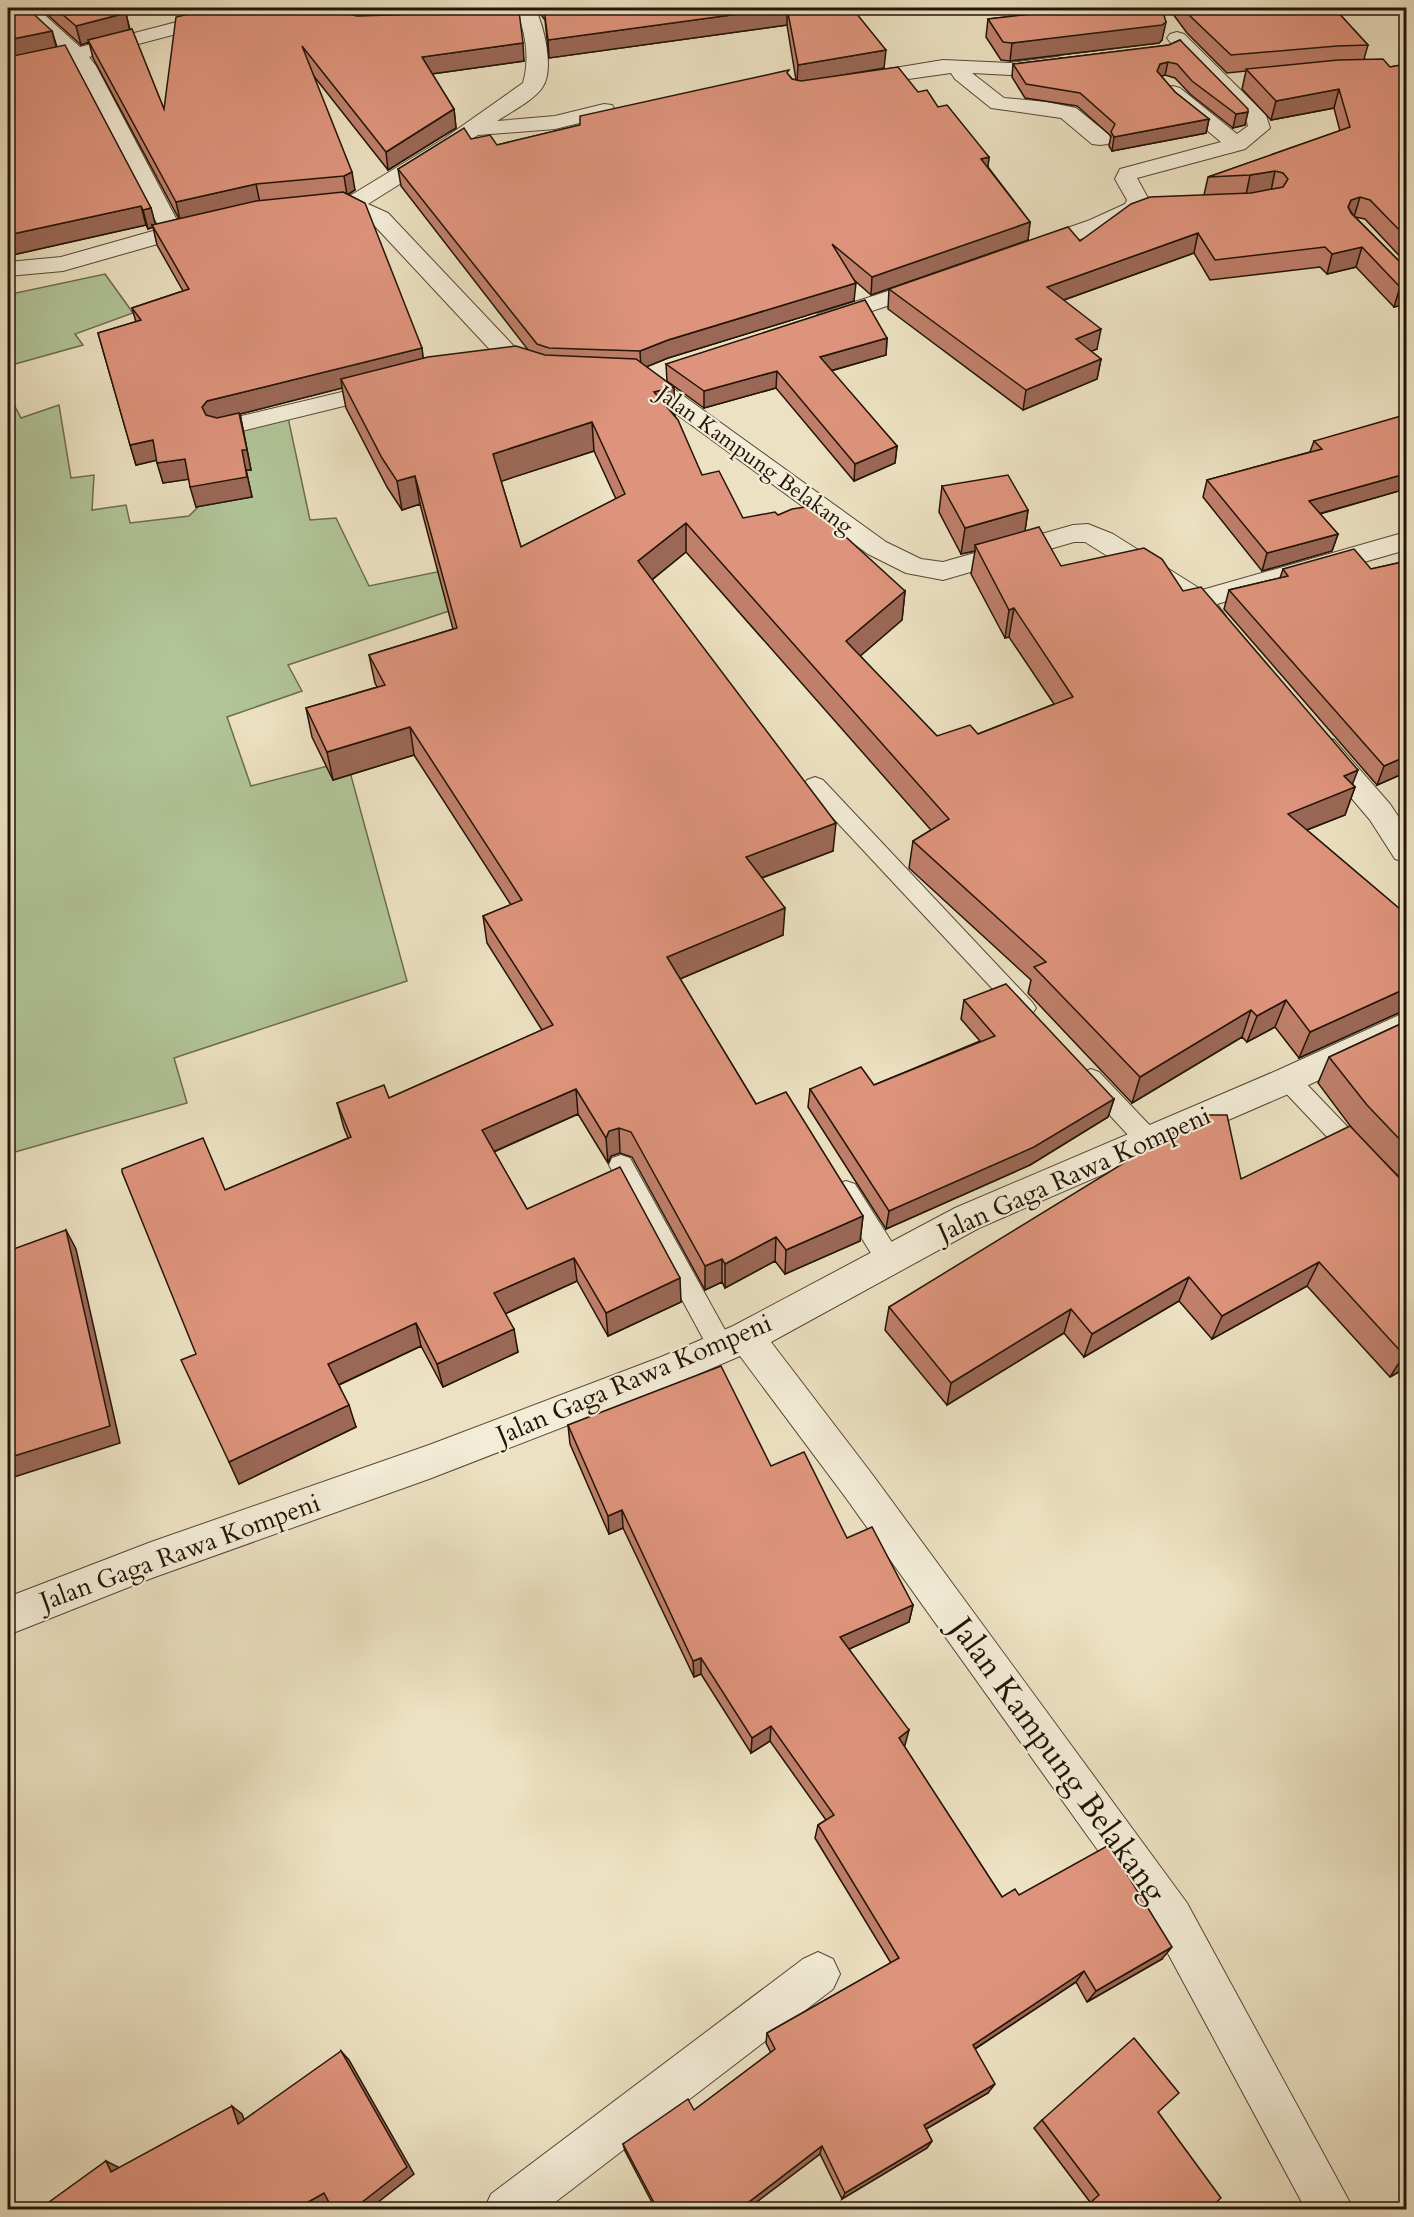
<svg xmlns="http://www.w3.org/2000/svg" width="1414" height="2217" font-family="Cardo,serif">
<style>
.green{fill:#b1c498;stroke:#6a6c50;stroke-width:1.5}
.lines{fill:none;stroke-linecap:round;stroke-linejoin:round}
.service-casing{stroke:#554736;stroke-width:2}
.minor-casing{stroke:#554736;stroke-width:2}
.service{fill:#f3ecd7;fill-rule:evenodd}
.minor{fill:#f3ecd7;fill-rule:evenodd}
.wall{fill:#bf7f6b;stroke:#231407;stroke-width:1.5;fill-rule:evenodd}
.shaded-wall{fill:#9b6857;stroke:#231407;stroke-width:1.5}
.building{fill:#de947c;stroke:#231407;stroke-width:1.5;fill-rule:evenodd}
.labels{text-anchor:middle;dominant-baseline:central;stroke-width:4.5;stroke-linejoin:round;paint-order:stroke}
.far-street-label{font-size:22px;fill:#231407;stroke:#f3ecd7}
.street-label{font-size:26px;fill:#231407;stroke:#f3ecd7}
.near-street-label{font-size:32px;fill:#231407;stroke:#f3ecd7}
</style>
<rect width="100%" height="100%" fill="#ece1c2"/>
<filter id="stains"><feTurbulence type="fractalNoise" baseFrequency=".00333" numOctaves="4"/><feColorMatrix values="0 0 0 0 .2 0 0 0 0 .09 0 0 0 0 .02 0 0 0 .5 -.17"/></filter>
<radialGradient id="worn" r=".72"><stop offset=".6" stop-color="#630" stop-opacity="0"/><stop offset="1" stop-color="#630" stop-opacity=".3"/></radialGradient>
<g class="green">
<polygon points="105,274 133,313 75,334 83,345 8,366 11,294"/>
<polygon points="8,393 21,418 59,405 71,478 94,475 92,510 126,505 130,523 189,516 208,497 194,425 286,408 310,520 336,518 369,586 456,568 470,604 288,665 302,691 227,717 251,786 347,761 407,981 174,1058 187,1103 8,1154"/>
</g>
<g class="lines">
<g class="service-casing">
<g id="service">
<polygon points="815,777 823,780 1032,1002 1036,1008 1032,1014 1024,1017 1016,1014 807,790 804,785 807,780"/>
<polygon points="1091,1069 1099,1072 1158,1134 1161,1141 1158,1148 1149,1151 1140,1148 1083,1086 1079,1079 1083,1072"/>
<polygon points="1288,1070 1296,1073 1406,1188 1406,1214 1397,1211 1280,1087 1276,1080 1280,1073"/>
<polygon points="621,1155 630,1158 730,1339 734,1347 730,1355 721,1359 712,1355 609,1165 612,1158"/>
<polygon points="846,1181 855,1184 898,1252 902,1260 898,1268 889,1271 880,1268 837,1198 834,1191 837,1184"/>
</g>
</g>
<g class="minor-casing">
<g id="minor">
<polygon points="16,8 37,8 80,47 231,8 263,8 260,12 89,57 96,66 179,224 199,218 207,220 210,225 207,230 63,271 8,276 8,262 61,257 160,229 77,68 71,61 8,74 8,62 62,51"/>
<path d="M515 8H535C544 26 555 70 542 88 534 100 509 113 497 121L555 116 604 104 612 105 615 110 612 115 555 129 478 135 368 204 388 213 527 360 549 367 552 372 549 377 540 379 509 370 372 223 348 211 318 208 315 203 318 198 348 197 445 138 523 83C530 59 526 31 515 8Z"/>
<polygon points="1177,32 1184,34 1266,115 1270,128 1245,149 1137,178 1149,200 1143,213 1106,230 1038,254 1030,256 1022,254 1019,249 1022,244 1090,220 1125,204 1127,200 1115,179 1120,169 1221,142 1166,96 1162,92 1166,88 1173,86 1180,88 1237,134 1248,126 1247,122 1170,42 1167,38 1170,34"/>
<polygon points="1057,57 1064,59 1067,63 1064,67 1010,75 972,73 1004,98 1047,102 1076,108 1108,134 1111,139 1108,144 1100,145 1092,144 1061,118 991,108 955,79 951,73 858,86 851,84 848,80 851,76 858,74 943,60 1010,63"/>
<polygon points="931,277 939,279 943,284 939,289 826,326 818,324 814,319 818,314"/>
<polygon points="636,372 653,374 886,542 921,559 943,562 1073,525 1088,524 1113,534 1202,590 1406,532 1406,550 1217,604 1226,616 1222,622 1212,625 1202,622 1188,606 1085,542 1074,542 943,580 906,573 868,554 638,386 627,384 624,379 627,374"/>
<polygon points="388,381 397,383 400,388 397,393 221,436 212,433 209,428 212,423"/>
<polygon points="1324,737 1334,740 1390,804 1406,828 1406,862 1395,859 1370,820 1314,754 1310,747 1314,740"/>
<polygon points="1406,1012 1406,1039 1300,1089 979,1228 771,1342 872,1474 1187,1903 1354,2210 1306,2210 1157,1933 846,1498 740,1356 687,1379 429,1479 152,1578 8,1635 8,1597 151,1542 429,1445 661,1357 733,1326 955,1208 1276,1071"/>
<polygon points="818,1952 833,1959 840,1974 833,1989 545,2210 484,2210 491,2194 803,1959"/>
</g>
</g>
<use href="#service" class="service"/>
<use href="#minor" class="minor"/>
</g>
<g class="wall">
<path d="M8 8 52 31 57 47 151 208 155 225 179 219 93 58 89 42 81 45 40 8H124L130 29 164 109 214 8H515L524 61 432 74 454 109 456 128 388 170 313 75 355 190 348 195 422 348 423 358 529 351 401 186 398 169 471 139 497 145 789 75 792 79 796 80 787 25 549 58 545 20 536 8H852L884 68 852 73 918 92 938 107 989 157 988 167 1030 222 1028 240 871 295 854 280V301L668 358 646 367 674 416 702 475 743 518 778 515 905 591 902 620 860 656 937 736 978 734 1054 704 1009 637 1005 638 971 574 975 551 961 554 939 512 942 486 1028 510 1025 531 1061 566 1183 591 1355 787 1345 815 1307 830 1407 915V1011L1405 1010 1299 1058 1275 1027 1247 1042 1242 1037 1132 1103 1028 993 1031 980 909 868 913 841 931 830 686 552 652 580 833 851 762 878 783 935 680 979 756 1104 863 1216 860 1241 785 1274 775 1261 725 1288 722 1282 705 1290 632 1157 620 1153 611 1156 608 1163 578 1114 494 1152 527 1209 681 1302 608 1336 577 1281 505 1314 518 1352 443 1387 421 1346 339 1385 356 1427 239 1484 196 1354 225 1190 348 1138 344 1128 337 1103 389 1098 542 1030 487 943 483 916 511 905 414 755 333 780 312 737 306 708 377 687 375 683 369 655 453 629 420 504 402 510 387 487 346 408 342 388 240 414 251 470H246L252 497 196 507 189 479 163 483 157 460 136 465 98 333 136 322 132 308 183 291 157 245 153 227 148 229 146 225 8 256ZM594 451 616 499 521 547 501 481Z"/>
<polygon points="1072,8 1159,8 1162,40 1159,43 1010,61 1001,60 986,37 988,19 1072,9"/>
<polygon points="1174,8 1334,8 1368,45 1364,59 1390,67 1407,64 1407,264 1365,219 1355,217 1404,266 1407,304 1394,307 1356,267 1327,274 1320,267 1210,280 1194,253 1064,300 1097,349 1091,351 1101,359 1097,379 1023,410 888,309 889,289 1080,241 1204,195 1208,177 1340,131 1334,108 1271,120 1242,89 1246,71 1227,73 1187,33 1173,14"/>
<polygon points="1180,40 1245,125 1233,128 1190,94 1175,78 1165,75 1161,76 1175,92 1209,119 1206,133 1112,151 1109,146 1111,136 1077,106 1025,98 1012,77 1013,64 1169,45"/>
<polygon points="887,338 886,355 831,371 897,446 895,463 854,481 776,388 704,408 667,381 666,364"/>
<polygon points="1314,441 1405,474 1399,491 1320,514 1338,534 1332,551 1262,571 1203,497 1207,480 1310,452"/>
<polygon points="1407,561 1407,772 1377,785 1224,609 1229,590 1280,578 1283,569 1371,569"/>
<polygon points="964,1000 1114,1099 1108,1117 1030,1165 886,1229 808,1107 810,1089 874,1085 980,1041 961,1019"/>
<polygon points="1407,1021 1407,1185 1354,1131 1318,1083 1329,1057"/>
<polygon points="1241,1179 1407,1186 1407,1367 1390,1377 1307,1286 1212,1339 1179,1301 1084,1357 1064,1333 947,1405 885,1330 889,1307"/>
<polygon points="568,1425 771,1466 847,1538 913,1605 909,1622 849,1649 905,1745 904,1746 1002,1897 1019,1895 1162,1959 1087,2002 1076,1982 975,2049 988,2093 926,2129 932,2141 927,2148 842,2199 820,2154 747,2209 748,2210 656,2210 625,2151 623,2144 694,2110 771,2053 766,2043 767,2033 891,1963 815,1838 818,1825 826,1820 770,1741 751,1753 701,1674 694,1677 623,1528 609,1534 570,1444"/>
<polygon points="1042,2120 1208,2210 1081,2210 1090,2202 1034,2128"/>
</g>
<g class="shaded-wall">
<polygon points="346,8 350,8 352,20 345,9"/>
<polygon points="783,8 787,8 787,25 549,58 548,40"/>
<polygon points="126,13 130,32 88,40 89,42 81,45 76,26"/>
<polygon points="1166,22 1162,40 1159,43 1010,61 1012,43"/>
<polygon points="52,31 57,50 8,60 8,40"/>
<polygon points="523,43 524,61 424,75 422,57"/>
<polygon points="886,50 884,68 797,83 798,65"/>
<polygon points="1168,62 1165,75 1157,78 1157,71 1160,64"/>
<polygon points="1339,89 1334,108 1271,120 1276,101"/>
<polygon points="454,109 456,128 388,170 386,152"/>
<polygon points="1248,112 1245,125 1233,128 1236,114"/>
<polygon points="1209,119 1206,133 1112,151 1114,137"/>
<polygon points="989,157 987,175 981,159"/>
<polygon points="1275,171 1271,191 1246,195 1250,175"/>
<polygon points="352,172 355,190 347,195 344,176"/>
<polygon points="256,184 260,203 180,220 176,202"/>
<polygon points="1360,197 1354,217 1348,207 1351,200"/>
<polygon points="141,206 146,225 8,256 8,235"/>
<polygon points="151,208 156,227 152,225 153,227 148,229 143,210"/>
<polygon points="1030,222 1028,240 871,295 872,277"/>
<polygon points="1198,233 1194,253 1044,307 1047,287"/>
<polygon points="1362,247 1356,267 1327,274 1332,254"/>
<polygon points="856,283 854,301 668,358 641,369 640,351 668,340"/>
<polygon points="1407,286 1407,304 1394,307 1400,287"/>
<polygon points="1101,329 1097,349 1072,359 1076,339"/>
<polygon points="887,338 886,355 819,374 820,357"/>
<polygon points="422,348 424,368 341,379 342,388 240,414 251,470 246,470 252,497 196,507 190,487 207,427 202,407 207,401"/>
<polygon points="1101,359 1097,379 1023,410 1026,390"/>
<polygon points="777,371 776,388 704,408 704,391"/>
<polygon points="674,387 675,416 654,392"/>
<polygon points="592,422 594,451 496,483 493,454"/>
<polygon points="153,440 158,460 136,465 130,445"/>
<polygon points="897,446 895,463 854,481 855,464"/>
<polygon points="185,459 191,479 163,483 157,463"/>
<polygon points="1405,474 1399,491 1304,518 1309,501"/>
<polygon points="415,476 420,504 402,510 397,481"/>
<polygon points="1028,510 1024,537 975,545 975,551 961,554 965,528"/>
<polygon points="686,523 686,552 639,590 638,561"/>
<polygon points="1338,534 1332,551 1262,571 1267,553"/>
<polygon points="905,591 902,620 844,670 846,641"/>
<polygon points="1014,608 1009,637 1005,638 1009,610"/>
<polygon points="410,727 414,755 333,780 327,752"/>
<polygon points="1407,756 1407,772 1377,785 1384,766"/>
<polygon points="1358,770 1351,788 1355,787 1345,815 1278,841 1288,814 1344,776"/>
<polygon points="836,823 833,851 745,884 746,857"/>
<polygon points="785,908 783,935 668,984 667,957"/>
<polygon points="1407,932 1407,952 1402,935"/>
<polygon points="1407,988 1407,1007 1405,1010 1299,1058 1310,1032"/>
<polygon points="1286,1000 1275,1027 1247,1042 1257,1016"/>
<polygon points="1251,1010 1242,1037 1132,1103 1140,1077"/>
<polygon points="576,1089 578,1114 486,1155 482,1130"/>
<polygon points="1114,1099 1108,1117 1030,1165 886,1229 889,1211"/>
<polygon points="619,1128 620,1153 611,1156 608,1163 606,1138 609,1131"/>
<polygon points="863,1216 860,1241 785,1274 786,1250"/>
<polygon points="66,1230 76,1249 120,1443 8,1479 8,1458"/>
<polygon points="776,1237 775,1261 725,1288 725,1264"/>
<polygon points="574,1258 577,1281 498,1317 494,1293"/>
<polygon points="722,1259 722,1282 705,1290 705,1266"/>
<polygon points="1319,1262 1307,1286 1212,1339 1222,1316"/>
<polygon points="1189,1277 1179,1301 1084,1357 1092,1334"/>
<polygon points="680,1278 681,1302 608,1336 606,1313"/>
<polygon points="1071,1309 1064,1333 947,1405 951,1383"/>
<polygon points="416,1323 421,1346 336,1386 328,1364"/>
<polygon points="514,1329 518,1352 443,1387 437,1364"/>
<polygon points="1407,1353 1407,1367 1390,1377 1404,1355"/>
<polygon points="349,1405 356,1427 239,1484 229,1462"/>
<polygon points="622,1510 623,1528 609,1534 608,1516"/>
<polygon points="913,1605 909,1622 838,1654 840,1637"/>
<polygon points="701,1658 701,1674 694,1677 693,1661"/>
<polygon points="771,1726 770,1741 751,1753 752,1738"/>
<polygon points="909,1730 905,1745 895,1752 899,1738"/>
<polygon points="1172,1947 1162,1959 1087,2002 1096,1991"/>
<polygon points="1084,1971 1076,1982 967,2054 973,2045"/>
<polygon points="341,2051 349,2060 414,2174 368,2210 352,2210"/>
<polygon points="995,2084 988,2093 919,2133 924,2125"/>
<polygon points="232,2106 242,2114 249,2132 238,2124"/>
<polygon points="932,2141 927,2148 842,2199 845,2193"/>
<polygon points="822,2146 820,2154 746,2210 745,2205"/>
<polygon points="106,2161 120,2168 111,2172"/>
<polygon points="324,2193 333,2199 314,2210 294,2210"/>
</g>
<g class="building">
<polygon points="8,8 27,8 52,31 8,40"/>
<polygon points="55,8 124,8 126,13 76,26"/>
<polygon points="214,8 346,8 345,9 349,14 357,16 519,11 523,43 422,57 454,109 386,152 302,46 352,172 344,176 256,184 176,202 88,40 132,29 164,109 176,17"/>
<polygon points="544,8 783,8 548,40"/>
<polygon points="787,8 852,8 886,50 798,65"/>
<polygon points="1082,8 1159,8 1163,12 1166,22 1162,25 1012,43 1003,42 988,19"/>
<polygon points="1184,8 1334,8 1368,45 1337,46 1231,55 1190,16"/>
<polygon points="1180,40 1248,109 1248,112 1236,114 1192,81 1177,64 1168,62 1160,64 1157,71 1175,92 1209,119 1114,137 1111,132 1115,124 1080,93 1026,84 1013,64 1169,45"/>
<polygon points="65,45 151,208 143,210 141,206 8,235 8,57"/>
<polygon points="1383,59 1390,67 1407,64 1407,238 1370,200 1360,197 1351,200 1348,207 1351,213 1404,266 1407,267 1407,286 1400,287 1362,247 1332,254 1325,247 1215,260 1198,233 1047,287 1101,329 1076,339 1101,359 1026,390 889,289 1068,227 1080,241 1131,204 1150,197 1251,193 1283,187 1288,179 1283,173 1275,171 1250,175 1208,177 1350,127 1339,89 1276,101 1246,69 1338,60"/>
<polygon points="898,67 918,92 927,90 938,107 947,105 989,157 981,159 1030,222 872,277 832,244 856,283 668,340 640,351 549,348 537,344 398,169 464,128 471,139 490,135 497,145 580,125 580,116 789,70 787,73 792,79 801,81"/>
<polygon points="343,192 365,203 422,348 207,401 202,407 206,415 217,418 239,413 247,450 242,450 247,477 190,487 185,459 157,463 153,440 130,445 98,333 141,320 132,308 189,289 152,225 256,201"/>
<polygon points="865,300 887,338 820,357 897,446 855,464 777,371 704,391 666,364"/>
<path d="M516 346 545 355 636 359 674 387 654 392 678 420 702 475 719 471 743 518 775 512 778 515 792 509 812 506 905 591 846 641 937 736 970 725 978 734 1073 697 1014 608 1009 610 975 545 1039 527 1061 566 1144 548 1162 559 1183 591 1201 587 1358 770 1344 776 1355 787 1288 814 1407 915V932L1402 935 1407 940V988L1310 1032 1286 1000 1257 1016 1251 1010 1140 1077 1034 967 1046 962 913 841 949 819 686 523 638 561 836 823 746 857 785 908 667 957 756 1104 786 1092 863 1216 786 1250 776 1237 725 1264 722 1259 705 1266 631 1132 619 1128 609 1131 606 1138 576 1089 482 1130 527 1209 620 1167 680 1278 606 1313 574 1258 494 1293 514 1329 437 1364 416 1323 328 1364 349 1405 229 1462 181 1360 196 1354 122 1172V1169L203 1138 225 1190 351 1137 337 1103 384 1085 389 1098 553 1025 483 916 522 900 410 727 327 752 306 708 385 685 369 655 457 628 415 476 397 481 382 458 341 379 428 357ZM592 422 625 494 521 547 493 454Z"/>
<polygon points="1401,416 1405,474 1309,501 1338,534 1267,553 1207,480 1322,449 1314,441"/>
<polygon points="1008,475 1028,510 965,528 942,486"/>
<polygon points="1354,549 1371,569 1407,561 1407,756 1384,766 1229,590 1288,576 1283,569"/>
<polygon points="1006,984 1114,1099 1034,1147 889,1211 810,1089 861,1067 874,1085 995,1036 964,1000"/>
<polygon points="1407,1021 1407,1147 1367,1105 1329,1057"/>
<polygon points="1202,1115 1227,1115 1241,1179 1350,1126 1407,1186 1407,1353 1404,1355 1319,1262 1222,1316 1189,1277 1092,1334 1071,1309 951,1383 889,1307"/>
<polygon points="66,1230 110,1426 8,1458 8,1251"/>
<polygon points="721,1366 771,1466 804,1452 847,1538 872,1527 913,1605 840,1637 909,1730 899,1738 1002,1897 1015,1889 1019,1895 1109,1845 1172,1947 1096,1991 1084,1971 973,2045 995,2084 924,2125 932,2141 845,2193 822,2146 745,2205 748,2210 658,2210 623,2144 688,2099 694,2110 775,2049 767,2033 774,2029 899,1958 818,1825 834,1815 771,1726 752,1738 701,1658 693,1661 622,1510 608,1516 568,1425"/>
<polygon points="1134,2038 1179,2093 1158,2112 1221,2198 1208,2210 1082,2210 1099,2195 1042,2120"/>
<polygon points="341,2051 407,2167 352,2210 333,2210 324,2193 294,2210 38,2210 106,2161 111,2172 232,2106 238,2124"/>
</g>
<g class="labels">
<g class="far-street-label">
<text transform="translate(755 460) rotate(36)">Jalan Kampung Belakang</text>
</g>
<g class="street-label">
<text transform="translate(1074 1174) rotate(-24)">Jalan Gaga Rawa Kompeni</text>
<text transform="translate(634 1379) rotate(-23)">Jalan Gaga Rawa Kompeni</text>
<text transform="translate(180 1552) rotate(-20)">Jalan Gaga Rawa Kompeni</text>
</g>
<g class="near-street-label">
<text transform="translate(1058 1760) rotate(54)">Jalan Kampung Belakang</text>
</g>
</g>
<rect width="1414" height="2217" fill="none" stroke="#ece1c2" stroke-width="30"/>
<rect x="9" y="9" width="1396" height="2199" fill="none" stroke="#231407" stroke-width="3"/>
<rect x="15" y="15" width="1384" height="2187" fill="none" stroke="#231407" stroke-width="1.5"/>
<rect width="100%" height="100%" filter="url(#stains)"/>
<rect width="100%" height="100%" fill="url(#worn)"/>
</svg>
